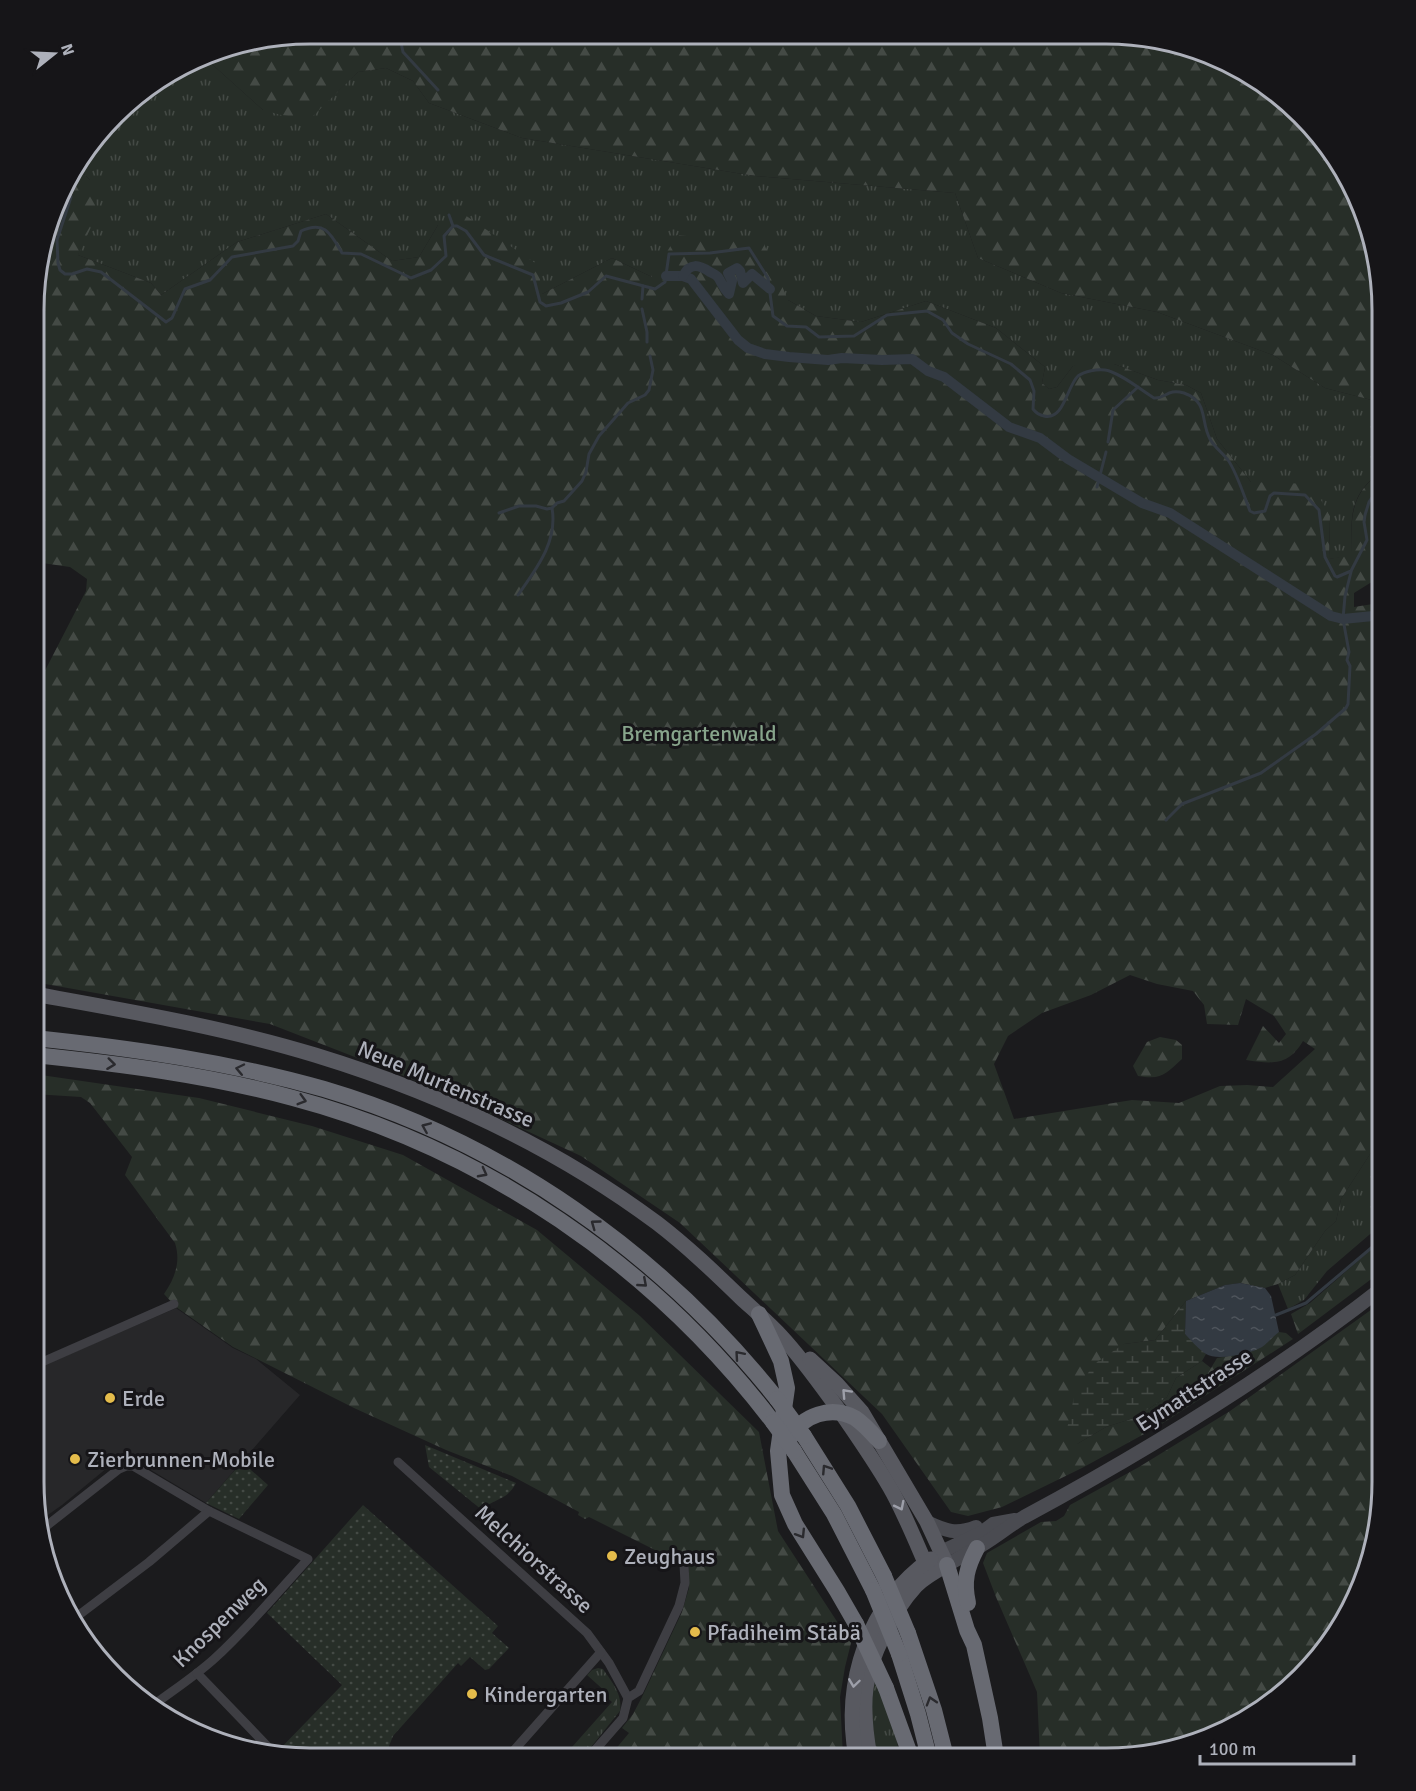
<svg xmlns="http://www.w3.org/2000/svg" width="1416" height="1791" font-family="Signika,sans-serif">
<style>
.built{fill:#272729}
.grass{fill:url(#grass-tufts)}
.forest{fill:url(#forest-firs);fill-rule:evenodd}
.wetland{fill:url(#wetland-marsh)}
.park{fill:url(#park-dots)}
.water{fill:url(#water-ripples)}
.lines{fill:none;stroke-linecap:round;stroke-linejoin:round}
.stream{stroke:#333a42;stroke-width:3}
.canal{stroke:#333a42;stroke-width:10}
.minor{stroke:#3e3e43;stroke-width:9}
.secondary{stroke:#4a4b51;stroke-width:14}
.primary{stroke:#585960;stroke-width:15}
.motorway{stroke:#686a72;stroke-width:16}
.motorway-bridge{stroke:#686a72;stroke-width:16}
.oneway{stroke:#2a2a2e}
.oneway2{stroke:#9d9fa9}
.poi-dot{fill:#e4bc4b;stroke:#161518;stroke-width:2}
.labels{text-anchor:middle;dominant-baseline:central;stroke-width:6;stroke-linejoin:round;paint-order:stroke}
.park-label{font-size:22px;fill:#87a48b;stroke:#161518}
.street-label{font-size:22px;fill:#aeb1bb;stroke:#161518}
.poi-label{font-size:22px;fill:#aeb1bb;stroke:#161518;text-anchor:start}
.rim{fill:none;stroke:#aeb1bb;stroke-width:3}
</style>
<defs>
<pattern id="grass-tufts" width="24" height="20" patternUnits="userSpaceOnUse" patternTransform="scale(1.5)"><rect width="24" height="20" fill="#272e28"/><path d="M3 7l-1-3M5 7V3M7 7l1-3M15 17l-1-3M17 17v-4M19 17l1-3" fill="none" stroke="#444a45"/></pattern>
<pattern id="forest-firs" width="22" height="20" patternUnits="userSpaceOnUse" patternTransform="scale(1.5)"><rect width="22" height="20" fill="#272e28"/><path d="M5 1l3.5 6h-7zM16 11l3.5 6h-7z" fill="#444a45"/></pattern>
<pattern id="wetland-marsh" width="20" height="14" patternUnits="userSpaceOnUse" patternTransform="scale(1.5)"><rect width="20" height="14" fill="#272e28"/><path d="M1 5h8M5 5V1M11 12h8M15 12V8" fill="none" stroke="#444a45"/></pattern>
<pattern id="park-dots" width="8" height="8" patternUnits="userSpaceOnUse" patternTransform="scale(1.5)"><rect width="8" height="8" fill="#272e28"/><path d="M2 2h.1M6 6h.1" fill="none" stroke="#444a45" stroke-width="1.8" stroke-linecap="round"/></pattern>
<pattern id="water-ripples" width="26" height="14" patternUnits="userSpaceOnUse" patternTransform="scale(1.5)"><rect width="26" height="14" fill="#333a42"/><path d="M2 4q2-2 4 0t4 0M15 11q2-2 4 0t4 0" fill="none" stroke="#4e545b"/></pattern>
</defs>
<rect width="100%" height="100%" fill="#1b1b1d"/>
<polygon class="built" points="176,1308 233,1348 256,1359 300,1395 206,1503 124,1454 62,1505 38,1522 33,1482 33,1370"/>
<g class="grass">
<path d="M204 57 263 110 337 92 358 72 386 68 413 81 429 103 522 138 755 176 955 193 978 258 1061 293 1157 312 1273 355 1325 388 1383 403V470C1347 496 1352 516 1351 556L1329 559 1330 516 1251 482 1217 439 1201 393 1186 385 1158 380 1114 364 1073 366 1057 387 1049 389 1042 383 1045 367 996 328 926 301 861 322 816 316 788 300 652 277 612 258 542 294 438 225 419 257 392 261 326 214 237 242 161 295 151 283 78 255 90 180 75 165 127 101Z"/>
<polygon points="1383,1134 1383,1223 1327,1271 1304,1300 1288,1309 1278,1284 1295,1275 1325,1231 1336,1221 1341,1199"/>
<path d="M598 1668 603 1669C612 1682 623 1695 620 1711L583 1757H565L564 1756 612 1702 605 1696 607 1693 587 1675 592 1670Z"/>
<path d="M876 1679 894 1726 900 1757H876C873 1737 866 1697 876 1679Z"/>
</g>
<g class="forest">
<polygon points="309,33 1143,35 1260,80 1346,171 1373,237 1383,309 1383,403 1325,388 1273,355 1157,312 1061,293 978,258 955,193 755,176 522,138 429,103 413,81 386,68 358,72 313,116 296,117 281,115 263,110 204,57 220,48"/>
<path d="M75 165 90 180 98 212 78 255 151 283 161 295 237 242 326 214 392 261 419 257 438 225 462 213 538 265 542 294 612 258 652 277 677 235 764 244 788 300 816 316 861 322 926 301 996 328 1045 367 1042 383 1049 389 1057 387 1073 366 1093 360 1114 364 1158 380 1186 385 1201 393 1217 439 1251 482 1312 484 1330 516 1329 559 1351 555C1352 516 1348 496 1383 470V575L1354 593V607L1373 604 1383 612V1134L1341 1199 1336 1221 1325 1231 1295 1275 1278 1284 1265 1288 1240 1283 1225 1285 1186 1301 1155 1340 1124 1344 1077 1444 1106 1427 1134 1418 1167 1397 1176 1378 1202 1361 1211 1368 1217 1358 1240 1354 1279 1332 1286 1333 1293 1339 1157 1427 1082 1468 1002 1507 968 1516 951 1512 882 1414 680 1223 581 1156 432 1087 270 1024 34 982 35 690 86 591 87 579 70 567 35 562V273L70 171ZM1130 975 1157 984 1193 991 1204 1005 1207 1024 1238 1025 1246 999 1274 1016 1286 1034 1279 1043 1263 1026 1246 1060C1273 1064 1288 1066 1303 1041L1315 1049 1273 1087 1247 1085 1220 1086 1179 1103 1132 1100 1014 1119 994 1064 1008 1036 1042 1013 1091 995Z"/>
<path d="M1160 1037 1176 1040 1182 1045V1059C1165 1074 1163 1080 1138 1076L1133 1066 1147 1042Z"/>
<path d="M34 1074 199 1098 312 1126 403 1155 537 1230 640 1316 759 1432 778 1531 851 1643 845 1667 840 1697 843 1757H609L629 1733 622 1728 633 1714 642 1697 682 1612 689 1588V1567L589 1517 585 1519 578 1515 579 1512 512 1476 446 1450 354 1408 233 1347 176 1307 164 1294C175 1278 181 1262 175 1243L125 1175 132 1157 90 1103 81 1097 34 1094Z"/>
<polygon points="1383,1239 1382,1271 1298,1334 1291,1314 1310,1303"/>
<polygon points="1382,1302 1382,1500 1368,1571 1337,1635 1245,1721 1124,1757 1040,1757 1037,1692 996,1597 983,1563 987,1553 1041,1522 1056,1521 1064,1516 1070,1505 1139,1467 1230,1411"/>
<polygon points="611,1695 617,1699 617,1707 577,1757 572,1757 572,1754 614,1704"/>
</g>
<polygon class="wetland" points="1186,1301 1185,1334 1206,1354 1202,1361 1176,1378 1167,1397 1134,1418 1106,1427 1077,1444 1067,1429 1075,1393 1094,1364 1124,1344 1155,1340"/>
<g class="park">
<path d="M425 1445 516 1483C507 1501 494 1498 482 1510L429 1467Z"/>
<polygon points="242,1462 268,1485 239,1519 206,1503"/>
<polygon points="363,1505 498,1626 492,1633 509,1648 489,1669 485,1670 470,1657 461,1666 458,1663 393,1736 389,1746 389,1757 291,1757 278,1755 276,1753 342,1685 267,1613"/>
</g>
<path class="water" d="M1240 1283 1265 1288 1271 1296 1279 1332C1272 1337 1268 1343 1262 1347 1250 1354 1217 1361 1206 1354 1198 1349 1191 1340 1185 1334L1186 1301 1225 1285Z"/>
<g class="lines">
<g class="stream">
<polyline points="399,33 403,52 438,90"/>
<path d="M66 183 69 187 71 197 57 240 58 263 60 270 65 274H72L87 269 101 272 166 322 172 318 185 289 210 280 232 257 293 246 298 241 301 231C325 220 331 234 342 253L361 254 411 278 431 270 446 256 444 236 453 226H457L466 231 484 255 533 275 540 302 546 306 561 303 588 292 606 276 655 289 665 282 669 254 710 253 749 248 768 278 773 316 787 326 806 327 819 337 854 336 887 315 927 311 943 320 952 333 968 344 1011 364 1030 380 1034 391 1033 409C1036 413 1039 415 1044 416 1064 421 1067 386 1078 376 1085 371 1097 369 1105 370 1119 372 1141 390 1154 398 1166 399 1167 388 1184 393 1209 402 1200 421 1210 439 1214 447 1223 453 1228 460 1237 473 1244 496 1250 511L1254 513 1265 511 1270 496 1274 493 1305 495 1319 510 1325 557 1335 576 1337 577 1351 571 1367 540 1364 522 1365 515 1369 502 1383 481"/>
<polyline points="449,215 453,226"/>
<polyline points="642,299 643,286"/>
<polyline points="642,309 647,332 647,342"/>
<polyline points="1108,442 1113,410 1138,387"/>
<polyline points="1097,487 1106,452"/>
<polyline points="499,513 519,506 536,506 547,509 552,508 557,503 564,501 582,481 586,472 589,454 599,436 628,403 645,395 649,390 653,370 650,356"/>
<path d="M518 595C536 569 558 542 552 508"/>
<polyline points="1166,820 1182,804 1261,773 1316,734 1346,708 1348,704 1350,666 1347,660 1349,652 1343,619 1345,596 1351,572"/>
<polyline points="1276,1315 1306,1303 1383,1238"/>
</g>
<g class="canal">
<polyline points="666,276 683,276 691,279 738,340 748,348 765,354 789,357 828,360 842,358 882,360 912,359 928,371 944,377 1009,427 1040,438 1068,459 1142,503 1170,513 1331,616 1343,619 1383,615"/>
<path d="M683 276C690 262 699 265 710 272 712 273 718 276 718 277 722 283 723 288 729 294L732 281 728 273 737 268 740 271 743 283 752 274 770 289"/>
</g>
<g class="minor">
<polyline points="33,1366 174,1304"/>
<polyline points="398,1462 587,1633 609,1663 628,1698"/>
<path d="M40 1531 119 1469 126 1466H133L209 1511 308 1559C277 1593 248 1628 214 1659 194 1677 172 1691 151 1707"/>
<polyline points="71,1621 149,1562 209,1511"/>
<polyline points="197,1673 273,1752"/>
<polyline points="508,1757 601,1652"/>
<polyline points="589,1757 623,1718 628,1698 639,1691 679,1606 685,1583 684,1564"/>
</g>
<g class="secondary">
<path d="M927 1522C946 1531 956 1535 976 1527"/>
<polyline points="941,1552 981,1533 993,1524 1015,1520"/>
<path d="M947 1565C959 1558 971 1552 982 1545 997 1536 1010 1525 1024 1517 1148 1450 1271 1375 1382 1288"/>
</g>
<g class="primary">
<path d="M34 994C128 1011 223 1027 315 1055 436 1092 555 1147 657 1223 687 1246 714 1272 741 1298 755 1311 769 1323 782 1337 805 1362 824 1390 844 1417 861 1442 878 1466 893 1493 907 1519 918 1547 930 1574"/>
<path d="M810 1359 837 1384 862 1412 927 1522 947 1565C936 1571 925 1577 916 1586 894 1610 870 1656 866 1688 863 1711 866 1735 870 1757"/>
<path d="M856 1757C842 1683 868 1603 931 1559"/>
</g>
<g class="motorway">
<path d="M34 1038C131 1048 229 1062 324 1089 503 1142 661 1253 777 1399"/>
<path d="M34 1055C121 1064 208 1075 293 1098 485 1149 653 1265 773 1422"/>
<polyline points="759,1314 781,1361 787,1388 778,1451 782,1495 795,1524 837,1591 856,1624"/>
<polyline points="804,1436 848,1506 884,1576"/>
<path d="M790 1438C802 1415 831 1405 855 1418 864 1424 872 1433 879 1441"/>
<polyline points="794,1451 834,1514 873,1590"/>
<polyline points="947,1565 967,1630 974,1645 990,1718 996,1757"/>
<path d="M968 1603C963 1581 967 1567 977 1548"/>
<polyline points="908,1633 934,1710 946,1757"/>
<polyline points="899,1654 918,1714 929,1757"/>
<polyline points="886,1688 911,1757"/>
</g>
<g class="motorway-bridge">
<polyline points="777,1399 804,1436"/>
<polyline points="773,1422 794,1451"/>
<polyline points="884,1576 908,1633"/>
<polyline points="873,1590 899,1654"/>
<polyline points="856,1624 886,1688"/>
</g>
</g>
<defs><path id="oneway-chevron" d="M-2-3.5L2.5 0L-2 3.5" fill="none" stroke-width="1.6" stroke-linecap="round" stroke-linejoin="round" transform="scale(1.5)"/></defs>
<g class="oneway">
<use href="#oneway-chevron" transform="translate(111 1064) rotate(7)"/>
<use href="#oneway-chevron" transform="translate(240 1069) rotate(-168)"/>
<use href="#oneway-chevron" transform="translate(302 1100) rotate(16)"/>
<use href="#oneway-chevron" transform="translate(426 1127) rotate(-157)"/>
<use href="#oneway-chevron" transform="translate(483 1173) rotate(28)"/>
<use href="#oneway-chevron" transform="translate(595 1224) rotate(-144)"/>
<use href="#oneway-chevron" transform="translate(643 1283) rotate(41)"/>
<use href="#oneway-chevron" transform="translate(739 1355) rotate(-131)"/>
<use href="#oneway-chevron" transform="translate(826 1469) rotate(-123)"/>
<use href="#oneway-chevron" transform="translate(801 1534) rotate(58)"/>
<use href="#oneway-chevron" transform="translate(931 1701) rotate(-107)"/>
</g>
<g class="oneway2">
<use href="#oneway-chevron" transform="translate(846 1393) rotate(-133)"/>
<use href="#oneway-chevron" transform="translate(900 1506) rotate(63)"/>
<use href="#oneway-chevron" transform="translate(854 1683) rotate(98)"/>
</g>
<g class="poi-dot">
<circle cx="110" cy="1398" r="6"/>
<circle cx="75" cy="1459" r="6"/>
<circle cx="612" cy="1556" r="6"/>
<circle cx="695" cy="1632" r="6"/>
<circle cx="472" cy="1694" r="6"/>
</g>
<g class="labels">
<g class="park-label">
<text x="699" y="733">Bremgartenwald</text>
</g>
<g class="street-label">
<text transform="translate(446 1084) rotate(23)">Neue Murtenstrasse</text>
<text transform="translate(1194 1390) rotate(-33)">Eymattstrasse</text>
<text transform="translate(534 1559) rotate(42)">Melchiorstrasse</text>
<text transform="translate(219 1622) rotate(-44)">Knospenweg</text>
</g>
<g class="poi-label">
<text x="122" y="1398">Erde</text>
<text x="87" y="1459">Zierbrunnen-Mobile</text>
<text x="624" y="1556">Zeughaus</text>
<text x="707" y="1632">Pfadiheim Stäbä</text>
<text x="484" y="1694">Kindergarten</text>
</g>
</g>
<path d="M0 0H1416V1791H0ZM310 44H1106A266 266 0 0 1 1372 310V1482A266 266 0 0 1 1106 1748H310A266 266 0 0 1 44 1482V310A266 266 0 0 1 310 44Z" fill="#161518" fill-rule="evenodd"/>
<path class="rim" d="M310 44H1106A266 266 0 0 1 1372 310V1482A266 266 0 0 1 1106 1748H310A266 266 0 0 1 44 1482V310A266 266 0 0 1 310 44Z"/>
<g transform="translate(54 54) rotate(72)" stroke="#161518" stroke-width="4.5" paint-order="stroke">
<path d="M0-4.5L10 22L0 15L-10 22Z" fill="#aeb1bb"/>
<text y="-9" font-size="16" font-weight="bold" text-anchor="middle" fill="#aeb1bb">N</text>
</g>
<path d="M1200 1755v9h154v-9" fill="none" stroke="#aeb1bb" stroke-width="3"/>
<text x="1209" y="1755" font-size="18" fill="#aeb1bb" stroke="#161518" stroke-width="4.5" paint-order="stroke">100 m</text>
</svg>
